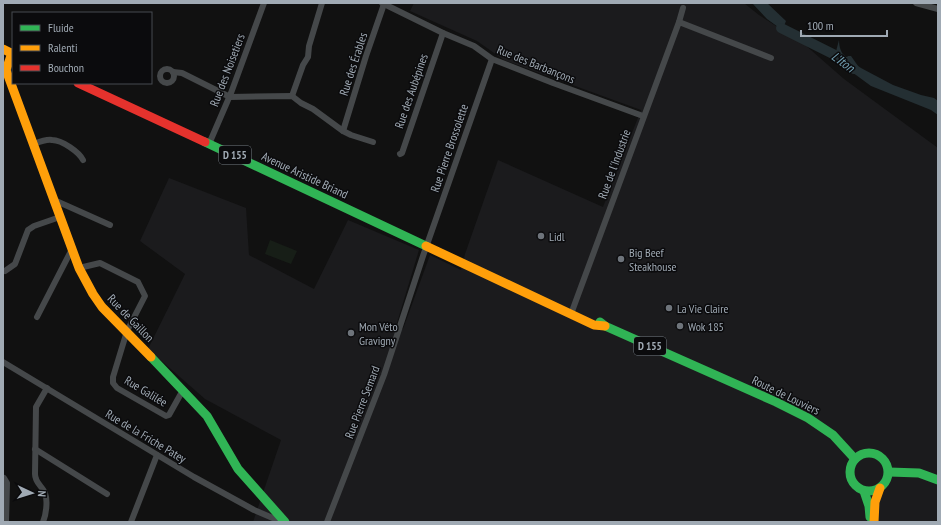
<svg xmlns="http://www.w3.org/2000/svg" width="941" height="525" font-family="'PT Sans Narrow',sans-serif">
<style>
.built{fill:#1b1b1d}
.green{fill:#171e17}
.water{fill:#242f33}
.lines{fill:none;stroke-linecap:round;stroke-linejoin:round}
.river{stroke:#242f33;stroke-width:10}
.street{stroke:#45484a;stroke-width:6}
.fast{stroke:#30b455;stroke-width:9}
.slow{stroke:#ff9f0a;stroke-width:9}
.jam{stroke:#e5322d;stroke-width:9}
.poi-dot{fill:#6e747b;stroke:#0b0b0d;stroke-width:1.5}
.labels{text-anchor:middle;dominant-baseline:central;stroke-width:3;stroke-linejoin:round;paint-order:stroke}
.shield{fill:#0b0b0d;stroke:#737a82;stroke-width:1}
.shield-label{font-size:11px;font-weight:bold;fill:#a0aab4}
.street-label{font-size:12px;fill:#a0aab4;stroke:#0b0b0d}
.poi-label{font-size:12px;fill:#a0aab4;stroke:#0b0b0d;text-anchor:start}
.water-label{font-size:13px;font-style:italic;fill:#73a0b3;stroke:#0b0b0d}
</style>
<rect width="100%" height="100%" fill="#111"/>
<polygon class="built" points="414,3 744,3 759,15 804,44 844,79 938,148 938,522 253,522 281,440 205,399 148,349 185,274 140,241 169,178 246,208 249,255 314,289 348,220 419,250 396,326 403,329 430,255 461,270 465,254 498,160 603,207 641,110 504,60 477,41 410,11"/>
<polygon class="green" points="270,240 297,251 291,264 265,254"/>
<g class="water">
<polygon points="752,3 767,3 786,21 784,26 794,32 792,37 767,19"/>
<path d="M839 40C839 47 841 53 846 58L848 56H851L858 66 861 68 893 85 921 95 934 98 938 101V115L931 110 871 86 841 64 843 60V59H834Z"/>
</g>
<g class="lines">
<polyline class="river" points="781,28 837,56 854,69"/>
<g class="street">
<polyline points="382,3 443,33 474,46 492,59 553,83 643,116"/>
<polyline points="916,3 938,9"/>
<polyline points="679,22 683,8"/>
<circle cx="167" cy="76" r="7"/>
<polyline points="173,72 182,73 230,97 292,96 301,103 313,109 343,131 351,135 373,142"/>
<polyline points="292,96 303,65 308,57 309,46 322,3"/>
<polyline points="343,131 366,56 384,4"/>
<path d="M34 144C39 142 46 139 52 140 62 140 79 152 83 160"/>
<polyline points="209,144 231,93 264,3"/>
<polyline points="400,154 402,153 443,33"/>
<polyline points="54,200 110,225"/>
<polyline points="79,268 100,263 138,282 145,296 127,331 113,377 113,383 117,388 166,416 169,415 183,390"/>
<polyline points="5,271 15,264 28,230 34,226 60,217"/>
<polyline points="571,314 679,22 771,58"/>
<polyline points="37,317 72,249"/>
<polyline points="3,362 194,477 254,510 282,522"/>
<polyline points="35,449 107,494"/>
<polyline points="4,478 7,483 6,522"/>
<path d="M43 522C46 515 48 501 45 493 42 486 35 483 35 474L36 407 47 388"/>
<polyline points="131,522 157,455"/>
<polyline points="327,522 384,375 423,256 492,59"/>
</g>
<g class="fast">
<polyline points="205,142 426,246"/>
<polyline points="600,322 605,326 776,402 808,418 833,435 855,459"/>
<polyline points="151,357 207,416 238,469 285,522"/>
<circle cx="869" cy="472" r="19"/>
<polyline points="889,472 919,473 938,480"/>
<polyline points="864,491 869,506 870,517"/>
</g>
<g class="slow">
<polyline points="3,49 13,54"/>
<polyline points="12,53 6,70 79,268 93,294 102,307 151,357"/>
<polyline points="426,246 594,325 605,326"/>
<polyline points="874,522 875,502 880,488"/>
</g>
<polyline class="jam" points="78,83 205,142"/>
</g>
<g class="poi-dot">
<circle cx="541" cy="236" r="4"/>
<circle cx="621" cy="259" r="4"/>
<circle cx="669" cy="308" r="4"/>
<circle cx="680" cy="326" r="4"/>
<circle cx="351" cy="333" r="4"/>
</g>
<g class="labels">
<g class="shield">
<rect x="219" y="146" width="32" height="18" rx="3"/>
<rect x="634" y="337" width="32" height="18" rx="3"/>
</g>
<g class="shield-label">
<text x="235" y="155">D 155</text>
<text x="650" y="346">D 155</text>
</g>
<g class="street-label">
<text transform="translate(353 64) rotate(-72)">Rue des Érables</text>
<text transform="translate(536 64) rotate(22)">Rue des Barbançons</text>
<text transform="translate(227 70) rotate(-69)">Rue des Noisetiers</text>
<text transform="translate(411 91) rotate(-71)">Rue des Aubépines</text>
<text transform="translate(449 148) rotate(-71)">Rue Pierre Brossolette</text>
<text transform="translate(614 164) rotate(-70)">Rue de l'Industrie</text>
<text transform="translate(305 175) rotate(25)">Avenue Aristide Briand</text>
<text transform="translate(131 318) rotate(46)">Rue de Gaillon</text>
<text transform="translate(146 391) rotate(31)">Rue Galilée</text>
<text transform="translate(786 395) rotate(26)">Route de Louviers</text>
<text transform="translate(362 402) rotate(-69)">Rue Pierre Semard</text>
<text transform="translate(146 436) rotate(31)">Rue de la Friche Patey</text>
</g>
<g class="poi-label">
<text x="549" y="236">Lidl</text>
<text x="629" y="252">Big Beef<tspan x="629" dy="14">Steakhouse</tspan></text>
<text x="677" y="308">La Vie Claire</text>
<text x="359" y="326">Mon Véto<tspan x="359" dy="14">Gravigny</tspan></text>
<text x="688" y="326">Wok 185</text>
</g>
<g class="water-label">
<text transform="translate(843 62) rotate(36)">L'Iton</text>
</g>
</g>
<rect width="941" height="525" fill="none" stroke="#a0aab4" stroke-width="8"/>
<rect x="12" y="12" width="140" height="72" fill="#0b0b0d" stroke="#474b50"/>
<rect x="20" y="25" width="20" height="6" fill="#30b455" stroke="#474b50"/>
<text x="48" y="32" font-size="12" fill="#a0aab4">Fluide</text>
<rect x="20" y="45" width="20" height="6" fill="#ff9f0a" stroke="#474b50"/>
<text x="48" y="52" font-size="12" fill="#a0aab4">Ralenti</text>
<rect x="20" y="65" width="20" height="6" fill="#e5322d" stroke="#474b50"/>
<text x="48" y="72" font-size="12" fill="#a0aab4">Bouchon</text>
<g transform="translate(32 493) rotate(94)" stroke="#0b0b0d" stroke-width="3" paint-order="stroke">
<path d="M0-3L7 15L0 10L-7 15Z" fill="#a0aab4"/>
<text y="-6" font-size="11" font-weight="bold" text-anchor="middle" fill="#a0aab4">N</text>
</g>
<path d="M801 30v6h86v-6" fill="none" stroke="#a0aab4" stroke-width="2"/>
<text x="807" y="30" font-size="12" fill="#a0aab4" stroke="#0b0b0d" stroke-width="3" paint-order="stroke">100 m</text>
</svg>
